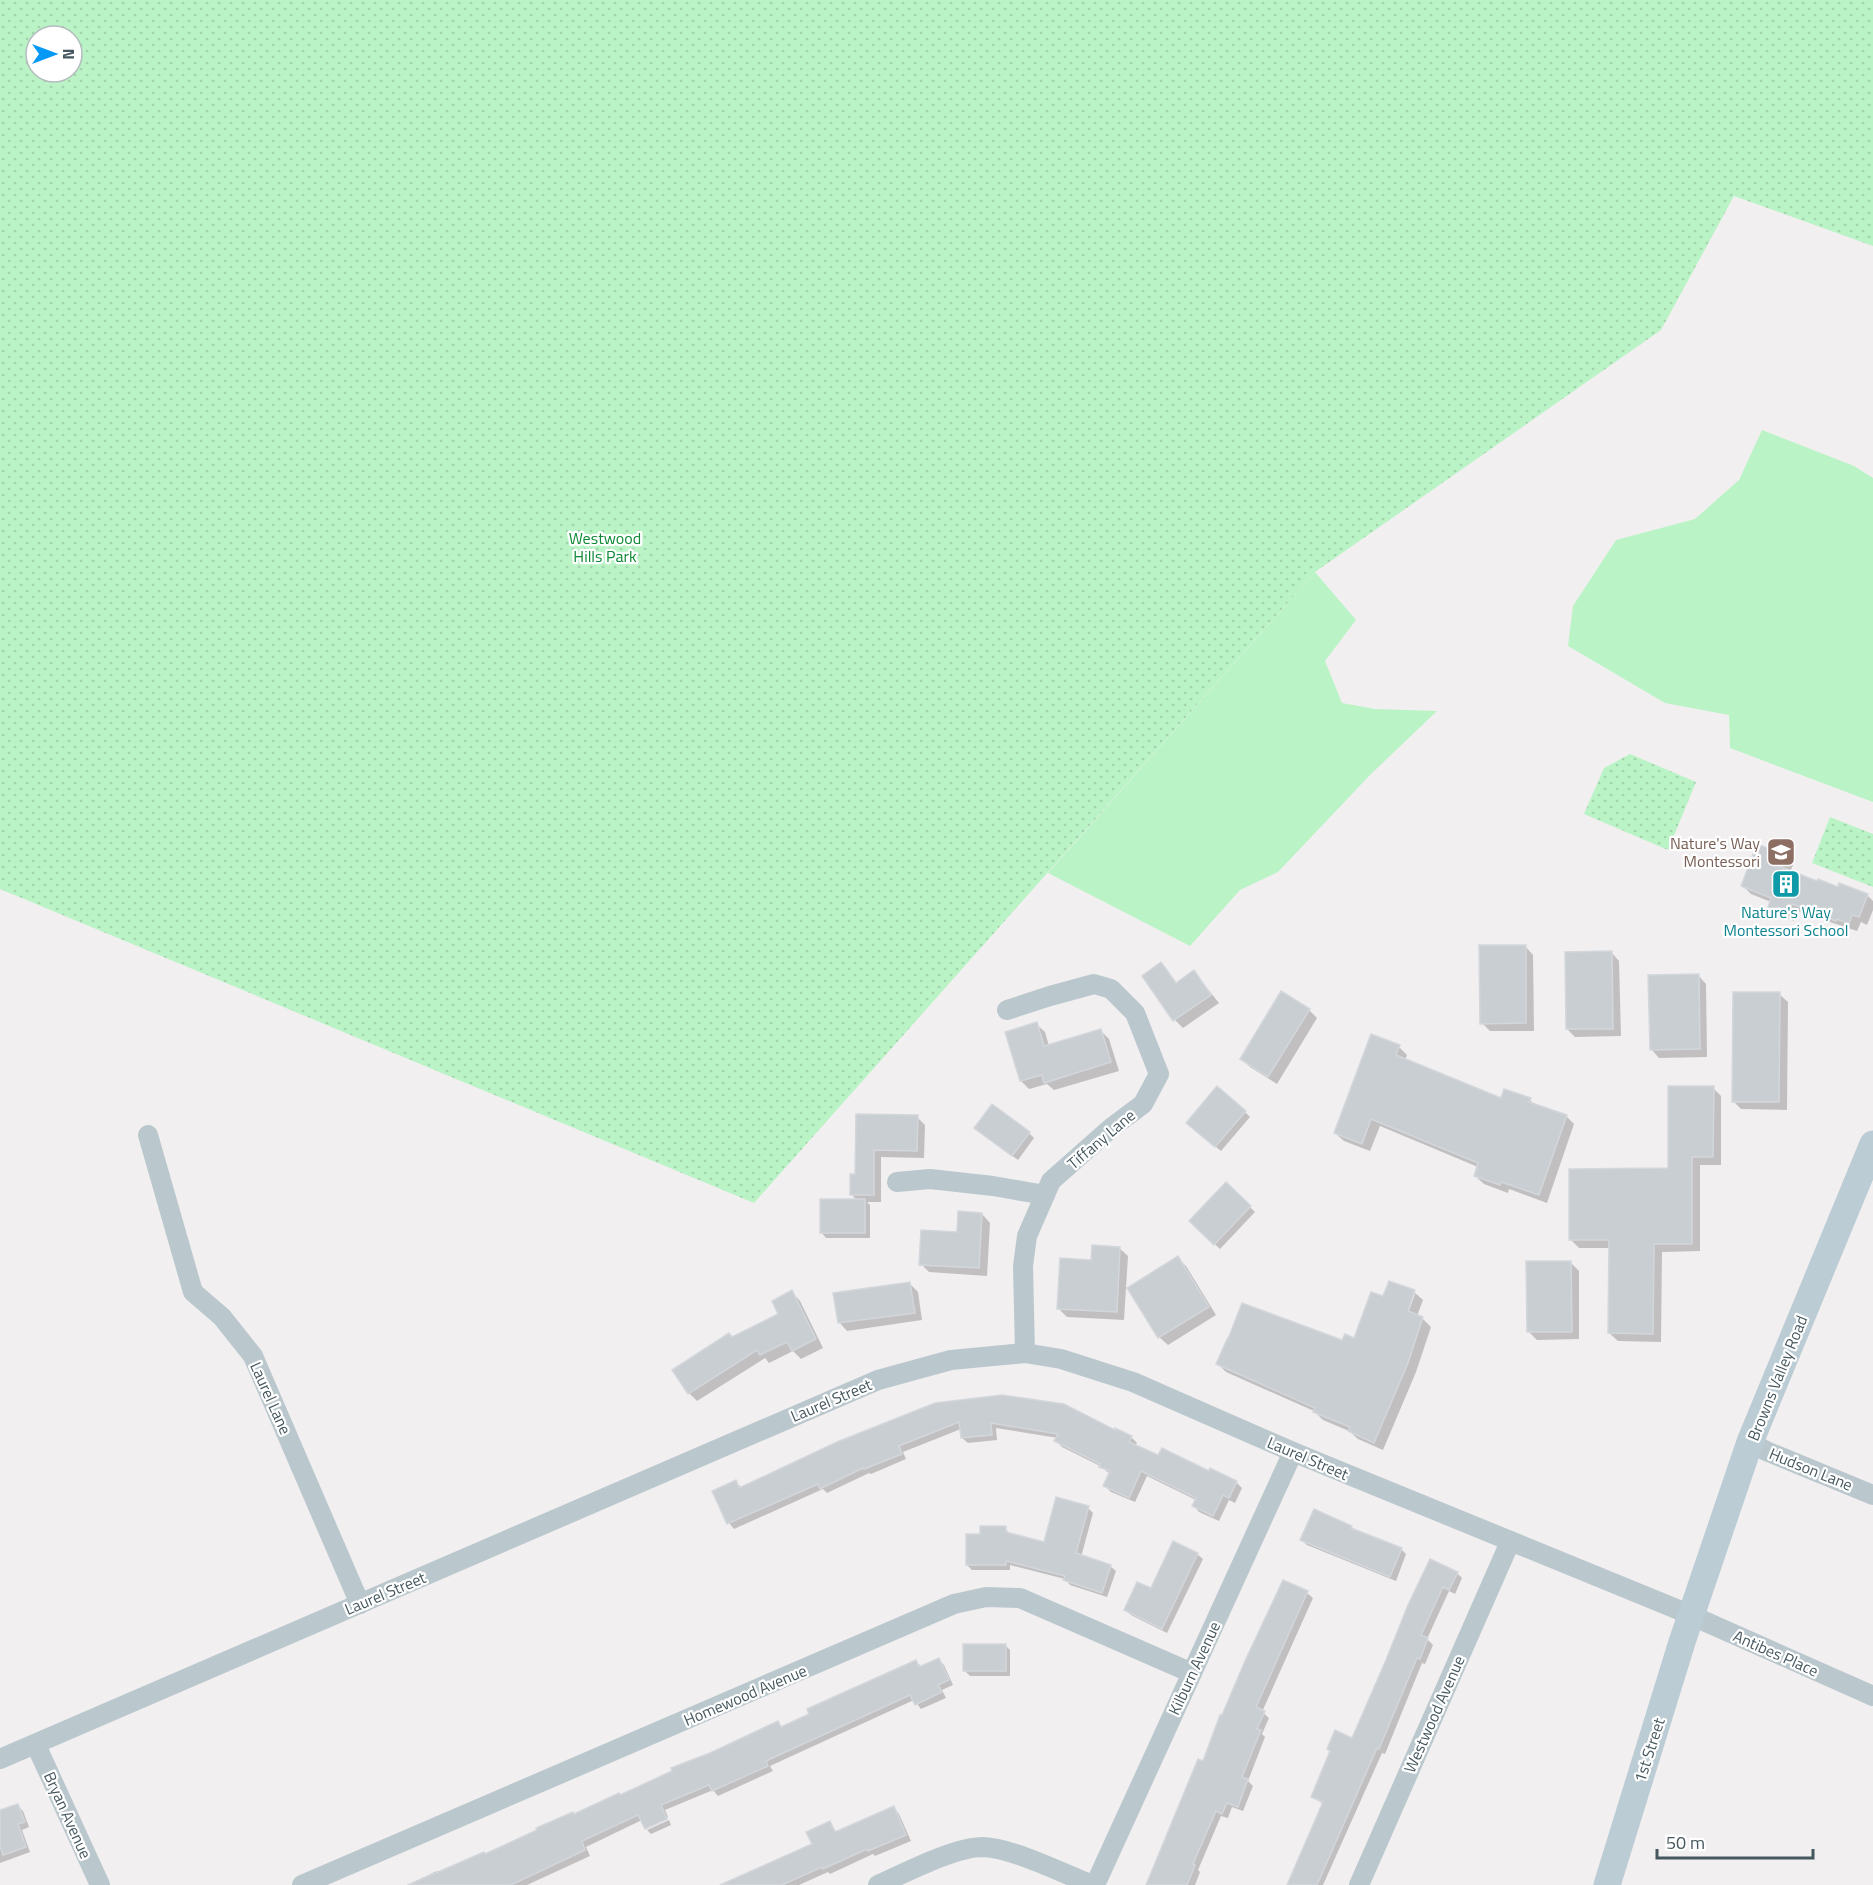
<svg xmlns="http://www.w3.org/2000/svg" width="1873" height="1885" font-family="'Titillium Web',sans-serif">
<style>
.grass{fill:#baf4c6}
.park{fill:url(#park-dots);fill-rule:evenodd}
.shadow{fill:#0003;fill-rule:evenodd}
.building{fill:#c9ced3;stroke:#d3d7dc;stroke-width:1.5}
.lines{fill:none;stroke-linecap:round;stroke-linejoin:round}
.minor{stroke:#bac8ce;stroke-width:20}
.secondary{stroke:#bbccd5;stroke-width:27}
.labels{text-anchor:middle;dominant-baseline:central;stroke-width:4.5;stroke-linejoin:round;paint-order:stroke}
.park-label{font-size:16px;fill:#0e8936;stroke:#fff}
.education-label{font-size:16px;fill:#785e54;stroke:#fff;text-anchor:end}
.culture-label{font-size:16px;fill:#0d838f;stroke:#fff}
.street-label{font-size:16px;fill:#46585f;stroke:#fff}
</style>
<defs>
<pattern id="park-dots" width="8" height="8" patternUnits="userSpaceOnUse" patternTransform="scale(1.5)"><rect width="8" height="8" fill="#baf4c6"/><path d="M2 2h.1M6 6h.1" fill="none" stroke="#a1d3ac" stroke-width="1.8" stroke-linecap="round"/></pattern>
</defs>
<rect width="100%" height="100%" fill="#f2eff0"/>
<g class="grass">
<polygon points="1762,430 1854,466 1873,478 1873,802 1730,748 1729,715 1665,703 1568,646 1573,606 1616,540 1695,519 1739,480"/>
<polygon points="1315,572 1356,620 1325,661 1342,703 1375,709 1437,711 1370,775 1278,872 1240,890 1190,946 1048,873"/>
</g>
<g class="park">
<path d="M0 0H1873V246L1734 196 1661 330 1315 572 754 1203 0 889ZM36 36H72V72H36Z"/>
<polygon points="1630,754 1696,782 1668,850 1584,814 1604,768"/>
<polygon points="1830,817 1873,834 1873,887 1812,863"/>
</g>
<g class="shadow">
<polygon points="1785,857 1793,865 1790,872 1839,889 1867,895 1873,901 1873,910 1867,925 1861,922 1857,931 1797,911 1794,921 1778,915 1769,907 1771,902 1751,894 1742,885"/>
<polygon points="1525,946 1533,955 1534,1031 1490,1031 1482,1023"/>
<polygon points="1611,952 1619,961 1621,1036 1575,1037 1567,1029"/>
<polygon points="1161,964 1177,984 1194,972 1219,1003 1183,1028 1175,1020 1144,976"/>
<polygon points="1698,975 1706,984 1707,1057 1659,1058 1651,1049"/>
<polygon points="1779,994 1788,1002 1787,1110 1741,1109 1733,1101"/>
<polygon points="1309,1010 1317,1018 1277,1084 1250,1067 1242,1059"/>
<polygon points="1036,1024 1045,1032 1049,1046 1101,1031 1109,1039 1119,1071 1054,1090 1047,1084 1029,1089 1021,1081"/>
<polygon points="1399,1047 1407,1055 1405,1060 1502,1100 1530,1100 1535,1105 1566,1116 1574,1124 1547,1203 1509,1189 1508,1193 1484,1184 1475,1176 1478,1167 1380,1126 1370,1151 1344,1141 1335,1133"/>
<polygon points="1713,1088 1721,1096 1721,1165 1700,1165 1700,1251 1662,1252 1661,1342 1618,1341 1609,1333 1610,1248 1579,1248 1571,1240 1669,1169"/>
<polygon points="1245,1112 1250,1117 1221,1151 1193,1128"/>
<polygon points="858,1115 917,1117 925,1125 924,1158 881,1157 881,1202 867,1202 870,1205 870,1238 826,1238 821,1232 857,1200 851,1194 857,1176"/>
<polygon points="981,1133 1029,1133 1034,1138 1018,1160"/>
<polygon points="1226,1184 1255,1212 1220,1249 1191,1221"/>
<polygon points="982,1214 990,1223 987,1276 929,1272 921,1264"/>
<polygon points="1119,1248 1128,1256 1124,1320 1067,1317 1059,1309 1093,1262"/>
<polygon points="1177,1258 1186,1266 1216,1315 1168,1345 1159,1337"/>
<polygon points="1571,1263 1579,1271 1579,1339 1537,1340 1528,1331"/>
<polygon points="910,1284 918,1292 922,1320 847,1331 839,1322"/>
<polygon points="792,1292 800,1301 823,1348 801,1359 793,1351 769,1363 765,1358 697,1401 689,1393 733,1339 780,1315"/>
<path d="M1414 1292 1423 1300 1417 1316 1422 1318 1431 1327 1416 1372 1383 1450 1358 1439 1349 1431 1323 1420 1314 1411 1226 1372 1218 1364 1355 1340 1384 1298ZM1412 1294H1415L1406 1319 1404 1318Z"/>
<polygon points="935,1404 1115,1432 1131,1437 1137,1443 1135,1446 1159,1457 1209,1473 1211,1470 1236,1482 1242,1488 1235,1503 1229,1500 1219,1521 1199,1512 1194,1506 1196,1500 1147,1476 1135,1502 1111,1492 1105,1486 1110,1474 1100,1466 1062,1447 1056,1441 1058,1438 996,1428 997,1440 968,1443 962,1438 961,1429 903,1452 906,1459 871,1474 869,1473 827,1493 823,1489 734,1529 729,1523 735,1482 741,1487"/>
<polygon points="1088,1508 1093,1513 1081,1557 1110,1566 1116,1571 1107,1597 1070,1585 1065,1579 1010,1565 1010,1570 972,1570 967,1565 982,1536 1005,1528 1010,1535 1045,1544"/>
<polygon points="1351,1527 1355,1531 1401,1549 1406,1554 1396,1581 1307,1545 1302,1540"/>
<polygon points="1197,1554 1203,1559 1167,1633 1131,1615 1125,1610"/>
<polygon points="1457,1573 1462,1578 1455,1594 1449,1591 1427,1639 1433,1645 1425,1664 1422,1663 1385,1754 1382,1753 1323,1885 1289,1885 1323,1804 1312,1796 1353,1740 1409,1606"/>
<polygon points="1307,1593 1313,1598 1262,1712 1269,1718 1262,1734 1265,1737 1248,1781 1253,1786 1243,1811 1232,1807 1228,1818 1221,1816 1198,1870 1200,1872 1195,1885 1148,1885 1204,1763"/>
<polygon points="1005,1645 1010,1650 1010,1676 970,1676 964,1670"/>
<polygon points="939,1660 944,1665 953,1685 942,1690 946,1698 921,1709 914,1700 770,1766 773,1771 718,1796 713,1790 665,1810 668,1817 646,1827 642,1820 586,1847 590,1856 527,1885 407,1885 437,1871 439,1873 486,1856 621,1796 777,1722 783,1728 916,1662 922,1667"/>
<polygon points="18,1806 23,1811 29,1827 22,1830 30,1852 0,1863 0,1812"/>
<polygon points="894,1808 899,1814 911,1841 875,1856 873,1854 830,1874 828,1872 799,1885 722,1885 814,1845 830,1823 837,1833"/>
<polygon points="669,1820 671,1825 651,1834 647,1830"/>
</g>
<g class="building">
<polygon points="1757,844 1786,855 1781,867 1817,881 1818,879 1838,887 1839,883 1868,894 1859,917 1852,915 1849,924 1837,919 1836,921 1795,905 1789,904 1785,914 1768,907 1771,898 1741,886"/>
<polygon points="1479,945 1526,945 1526,1023 1480,1024"/>
<polygon points="1612,951 1613,1029 1566,1029 1565,952"/>
<polygon points="1161,962 1176,983 1194,970 1211,995 1173,1021 1142,976"/>
<polygon points="1699,974 1700,1049 1650,1050 1648,975"/>
<polygon points="1281,991 1310,1009 1268,1077 1240,1059"/>
<polygon points="1733,992 1780,992 1779,1102 1732,1102"/>
<polygon points="1037,1022 1044,1046 1101,1029 1111,1062 1044,1083 1042,1075 1020,1081 1005,1032"/>
<polygon points="1371,1034 1400,1045 1396,1055 1501,1098 1504,1089 1531,1098 1529,1102 1567,1115 1539,1195 1501,1182 1500,1185 1474,1176 1478,1163 1371,1119 1362,1144 1334,1133"/>
<polygon points="1217,1086 1246,1111 1215,1147 1186,1123"/>
<polygon points="1668,1086 1714,1086 1713,1157 1692,1157 1692,1244 1654,1244 1653,1334 1608,1333 1609,1240 1569,1240 1569,1169 1668,1168"/>
<polygon points="992,1104 1030,1132 1012,1156 974,1128"/>
<polygon points="856,1114 918,1115 917,1151 874,1150 874,1195 850,1195 850,1174 855,1174"/>
<polygon points="1226,1182 1251,1206 1214,1245 1189,1221"/>
<rect x="820" y="1199" width="45" height="34"/>
<polygon points="958,1211 982,1213 979,1268 919,1265 921,1230 957,1232"/>
<polygon points="1092,1245 1120,1247 1117,1312 1057,1309 1060,1258 1091,1260"/>
<polygon points="1178,1256 1209,1307 1158,1338 1127,1288"/>
<polygon points="1526,1261 1571,1261 1572,1332 1527,1332"/>
<polygon points="1389,1281 1415,1290 1408,1311 1423,1317 1408,1363 1374,1443 1348,1431 1350,1427 1313,1412 1315,1408 1216,1364 1228,1337 1228,1339 1242,1303 1342,1340 1345,1334 1354,1338 1371,1292 1383,1296"/>
<polygon points="910,1282 915,1313 838,1323 833,1293"/>
<polygon points="792,1290 816,1339 792,1351 787,1342 760,1355 757,1350 688,1394 672,1370 729,1333 732,1337 778,1314 772,1301"/>
<polygon points="1002,1395 1064,1404 1115,1430 1115,1428 1132,1436 1129,1442 1158,1455 1162,1448 1209,1471 1210,1468 1237,1481 1229,1498 1223,1495 1213,1516 1192,1506 1196,1498 1141,1471 1129,1498 1103,1486 1110,1471 1099,1467 1100,1464 1054,1441 1058,1434 991,1423 992,1435 961,1438 959,1422 899,1446 902,1454 864,1469 863,1468 820,1489 818,1484 727,1524 712,1491 736,1480 739,1488 837,1442 935,1403"/>
<polygon points="1056,1497 1089,1506 1076,1553 1111,1565 1102,1593 1063,1580 1065,1576 1006,1561 1006,1565 966,1565 966,1534 980,1534 980,1526 1006,1526 1006,1532 1044,1542"/>
<polygon points="1314,1509 1352,1526 1351,1528 1402,1548 1390,1577 1300,1540"/>
<polygon points="1173,1541 1198,1553 1162,1629 1124,1610 1137,1582 1151,1588"/>
<polygon points="1430,1559 1458,1572 1449,1590 1443,1587 1421,1635 1428,1638 1420,1659 1417,1658 1379,1749 1377,1748 1317,1885 1287,1885 1323,1802 1311,1797 1330,1751 1327,1749 1335,1730 1352,1738 1386,1660 1408,1605"/>
<polygon points="1283,1580 1308,1591 1256,1707 1265,1711 1257,1729 1261,1730 1242,1777 1248,1779 1238,1807 1227,1803 1222,1814 1216,1811 1193,1864 1195,1865 1187,1885 1146,1885 1198,1759 1203,1761 1220,1715 1222,1715 1245,1661"/>
<rect x="963" y="1644" width="43" height="27"/>
<polygon points="939,1658 949,1680 938,1685 942,1692 915,1705 910,1695 766,1761 768,1766 712,1791 709,1785 661,1805 667,1819 645,1829 638,1815 582,1841 585,1850 511,1885 408,1885 484,1852 485,1854 537,1830 536,1828 573,1812 574,1814 619,1793 620,1795 672,1771 671,1768 710,1753 778,1721 781,1727 809,1714 807,1709 916,1660 919,1667"/>
<polygon points="18,1804 25,1822 18,1824 26,1847 3,1855 0,1846 0,1810"/>
<polygon points="894,1806 906,1835 868,1851 867,1849 823,1869 822,1867 782,1885 720,1885 812,1844 806,1832 830,1821 835,1832"/>
</g>
<g class="lines">
<g class="minor">
<polyline points="1007,1010 1050,996 1094,984 1111,989 1135,1013 1159,1074 1143,1104 1111,1128 1051,1181 1027,1236 1023,1266 1025,1353"/>
<polyline points="148,1135 193,1292 222,1317 253,1356 360,1604"/>
<polyline points="897,1182 930,1179 993,1186 1045,1195"/>
<polyline points="1750,1442 1766,1451 1873,1495"/>
<polyline points="36,1745 100,1885"/>
<polyline points="0,1759 878,1380 951,1360 1025,1353 1061,1359 1133,1382 1293,1452 1679,1610 1873,1696"/>
<polyline points="302,1885 954,1604 986,1597 1020,1598 1192,1673"/>
<path d="M878 1885C905 1873 954 1847 983 1847 1012 1848 1063 1873 1092 1885"/>
<polyline points="1095,1885 1293,1452"/>
<polyline points="1359,1885 1510,1542"/>
</g>
<polyline class="secondary" points="1607,1885 1682,1642 1750,1442 1873,1144"/>
</g>
<defs>
<g id="school-square" transform="scale(1.5)"><rect x="-9" y="-9" width="18" height="18" rx="4" fill="#8d6e63" stroke="#fff"/><path d="M0-5L7-2L0 1L-7-2ZM-4 1L0 2.5L4 1V4Q0 6-4 4Z" fill="#fff"/></g>
<g id="building-square" transform="scale(1.5)"><rect x="-9" y="-9" width="18" height="18" rx="4" fill="#0f9aa8" stroke="#fff"/><path d="M-4-6H4V6H1V3H-1V6H-4ZM-2.5-4.3h1.7v1.8h-1.7ZM.8-4.3h1.7v1.8H.8ZM-2.5-1h1.7V.8h-1.7ZM.8-1h1.7V.8H.8Z" fill="#fff"/></g>
</defs>
<g fill-rule="evenodd">
<use href="#school-square" x="1781" y="852"/>
<use href="#building-square" x="1786" y="884"/>
</g>
<g class="labels">
<g class="park-label">
<text x="605" y="538">Westwood<tspan x="605" dy="18">Hills Park</tspan></text>
</g>
<g class="education-label">
<text x="1760" y="843">Nature's Way<tspan x="1760" dy="18">Montessori</tspan></text>
</g>
<g class="culture-label">
<text x="1786" y="912">Nature's Way<tspan x="1786" dy="18">Montessori School</tspan></text>
</g>
<g class="street-label">
<text transform="translate(1101 1139) rotate(-40)">Tiffany Lane</text>
<text transform="translate(1777 1378) rotate(-68)">Browns Valley Road</text>
<text transform="translate(271 1398) rotate(66)">Laurel Lane</text>
<text transform="translate(831 1400) rotate(-23)">Laurel Street</text>
<text transform="translate(1308 1458) rotate(23)">Laurel Street</text>
<text transform="translate(1811 1469) rotate(22)">Hudson Lane</text>
<text transform="translate(385 1593) rotate(-23)">Laurel Street</text>
<text transform="translate(1776 1653) rotate(24)">Antibes Place</text>
<text transform="translate(1194 1668) rotate(-65)">Kilburn Avenue</text>
<text transform="translate(745 1695) rotate(-23)">Homewood Avenue</text>
<text transform="translate(1434 1714) rotate(-66)">Westwood Avenue</text>
<text transform="translate(1649 1750) rotate(-72)">1st Street</text>
<text transform="translate(68 1815) rotate(66)">Bryan Avenue</text>
</g>
</g>
<g transform="translate(54 54) rotate(90)"><circle r="28" fill="#ffffff" stroke="#b5bcbf" stroke-width="1.5"/>
<path d="M0-4.5L10 22L0 15L-10 22Z" fill="#0698f5"/>
<text y="-9" font-size="16" font-weight="bold" text-anchor="middle" fill="#46585f">N</text>
</g>
<path d="M1657 1849v9h156v-9" fill="none" stroke="#46585f" stroke-width="3"/>
<text x="1666" y="1849" font-size="18" fill="#46585f" stroke="#ffffff" stroke-width="4.5" paint-order="stroke">50 m</text>
</svg>
